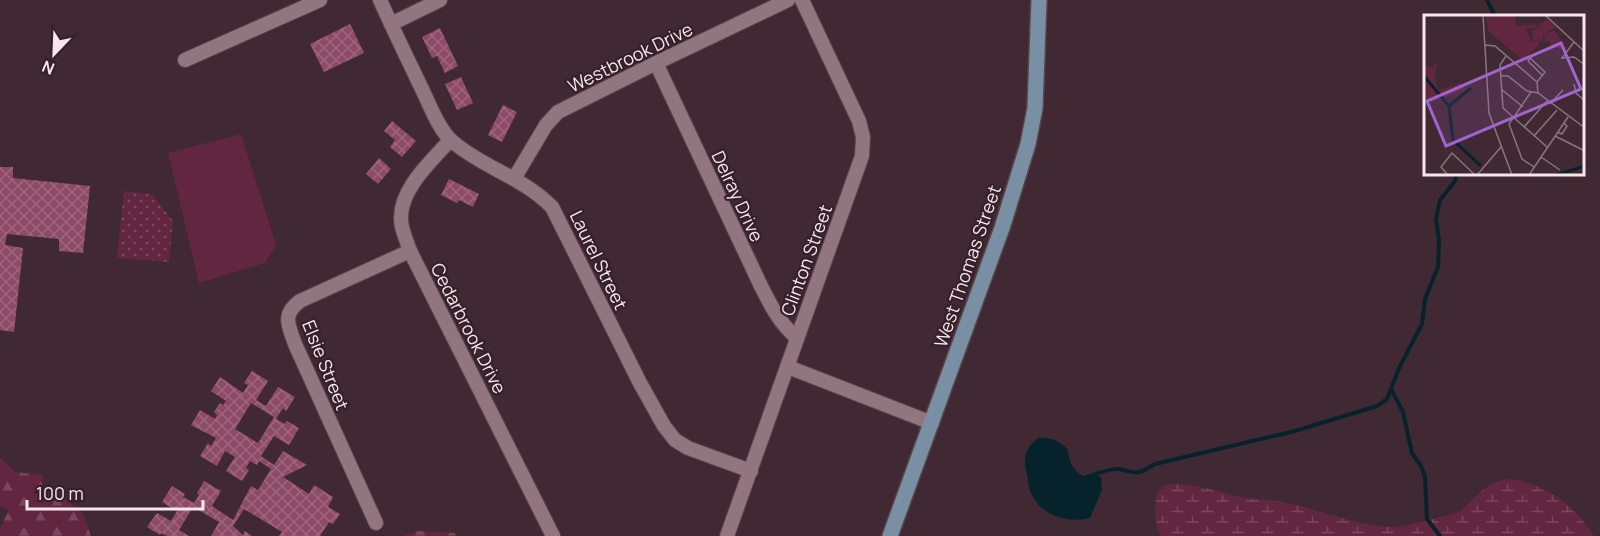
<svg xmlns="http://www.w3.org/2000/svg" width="1600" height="536" font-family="Manrope,sans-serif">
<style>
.grass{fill:#632641}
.forest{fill:url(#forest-firs)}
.wetland{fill:url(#wetland-marsh)}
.park{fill:url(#park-dots)}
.water{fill:#06232c}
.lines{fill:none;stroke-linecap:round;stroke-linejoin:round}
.stream{stroke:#06232c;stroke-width:4}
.building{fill:url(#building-cross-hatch);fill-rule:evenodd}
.street-casing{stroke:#59454c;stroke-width:16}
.secondary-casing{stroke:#59454c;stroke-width:18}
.street{stroke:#91757f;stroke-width:14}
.secondary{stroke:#798fa3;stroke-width:15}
.labels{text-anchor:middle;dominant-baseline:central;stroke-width:4.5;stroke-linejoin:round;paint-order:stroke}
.street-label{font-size:18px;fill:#f7e7ec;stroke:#362029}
.inset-river{fill:none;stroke:#06232c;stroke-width:3}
.inset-road{fill:none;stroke:#8a757d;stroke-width:1.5}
.view{fill:#a064cc;fill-opacity:0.15;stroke:#a064cc;stroke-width:3}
.inset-edge{fill:none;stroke:#f7e7ec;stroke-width:3}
</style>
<defs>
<pattern id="forest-firs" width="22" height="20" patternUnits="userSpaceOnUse" patternTransform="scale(1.5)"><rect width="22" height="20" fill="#632641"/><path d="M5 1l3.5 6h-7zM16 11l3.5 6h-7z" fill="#7a465d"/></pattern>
<pattern id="wetland-marsh" width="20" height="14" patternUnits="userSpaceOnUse" patternTransform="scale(1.5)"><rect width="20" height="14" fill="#632641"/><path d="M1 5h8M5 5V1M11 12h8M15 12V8" fill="none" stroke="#7a465d"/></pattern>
<pattern id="park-dots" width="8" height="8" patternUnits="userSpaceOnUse" patternTransform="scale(1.5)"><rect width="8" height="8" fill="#632641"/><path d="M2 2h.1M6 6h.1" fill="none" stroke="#7a465d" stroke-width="1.8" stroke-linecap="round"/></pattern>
<pattern id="building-cross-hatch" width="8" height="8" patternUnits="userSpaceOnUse" patternTransform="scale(1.5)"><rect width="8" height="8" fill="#8d4b67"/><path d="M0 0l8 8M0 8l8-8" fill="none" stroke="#9e657d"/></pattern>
</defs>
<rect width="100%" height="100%" fill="#412933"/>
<polygon class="grass" points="241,134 276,245 265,263 199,283 168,153"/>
<g class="forest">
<polygon points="0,458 15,472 43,475 43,491 61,495 83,514 91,536 0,536 0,529 9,510 0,505"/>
<polygon points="418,531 455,533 456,536 403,536"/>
</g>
<path class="wetland" d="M1511 479C1548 486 1574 505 1594 536H1160C1156 526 1151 496 1161 488 1175 477 1224 493 1241 497 1253 499 1265 499 1277 501 1314 507 1360 528 1397 527 1404 526 1452 515 1459 512 1463 510 1466 506 1469 503 1484 489 1489 481 1511 479Z"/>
<polygon class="park" points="124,191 152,194 173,221 169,262 117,258"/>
<path class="water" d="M1038 438C1050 437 1060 441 1068 450 1069 462 1073 471 1084 476L1092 473 1101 477 1102 490 1090 518C1069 523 1044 517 1033 497 1029 491 1028 482 1027 475 1023 459 1024 449 1038 438Z"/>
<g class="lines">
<g class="stream">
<polyline points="1487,0 1495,16"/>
<path d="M1095 474C1102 472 1112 468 1119 469 1139 473 1135 476 1155 464L1295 431 1377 406 1387 399 1391 389"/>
<polyline points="1440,536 1427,519 1425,477 1421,466 1412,453 1403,412 1391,389 1399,368 1422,324 1425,299 1438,267 1439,240 1436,219 1440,200 1455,181 1457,174"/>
</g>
</g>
<g class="building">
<polygon points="350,24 364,53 324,72 310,44"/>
<polygon points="440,28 458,66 445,73 437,56 432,58 422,37"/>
<polygon points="461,77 473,103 457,110 445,84"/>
<polygon points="503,105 517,112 502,142 488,135"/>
<polygon points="392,121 416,141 402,157 390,147 395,140 384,131"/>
<polygon points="379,158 391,169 378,184 366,174"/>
<polygon points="0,167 13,167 13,178 90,186 83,253 59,251 59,239 7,234 5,245 23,248 14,332 0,330"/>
<polygon points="449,179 479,194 473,207 459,200 457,203 441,195"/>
<path d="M252 371 268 381 256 400 266 406 278 387 295 397 286 411 283 408 276 419 285 424 287 421 299 428 289 445 274 436 261 456 274 465 283 451 307 465 283 477 309 494 314 485 333 497 328 507 340 514 333 524 329 522 320 536H279L282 532 244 509 233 526 243 535 245 531 252 536H211L219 522 193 507 179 530 189 536H167L161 533 160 535 147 527 157 513 171 521 177 511 162 502 172 486 185 494 183 497 194 503 199 495 197 493 204 481 221 491 212 506 233 520 251 486 258 490 271 469 259 461 257 465 250 461 246 468 249 470 242 481 226 471 235 457 225 451 217 466 200 456 208 443 211 446 216 438 191 425 200 410 215 419 217 415 214 412 220 403 223 405 226 401 211 391 220 377 243 393 248 385 244 383ZM251 403 274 417 258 443 235 429Z"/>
</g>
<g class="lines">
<g class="street-casing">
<g id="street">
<path d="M380 0C393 29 407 58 421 87 429 103 439 131 453 142 485 169 521 176 552 207L640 383 664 426 675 440 688 448 751 471"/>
<polyline points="391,24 440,0"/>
<polyline points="185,60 320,0"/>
<path d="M656 63 760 284C770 304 779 323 797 338"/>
<path d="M450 140C432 161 400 188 401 219 401 230 407 241 410 251L553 536"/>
<polyline points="515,177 546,125 558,112 656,63 788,0"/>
<polyline points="788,367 932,423"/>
<path d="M376 523 295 344C289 326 281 315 300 301L410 251"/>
<polyline points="727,536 862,156 863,137 859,121 802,0"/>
</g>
</g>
<g class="secondary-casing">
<polyline id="secondary" points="890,536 1002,228 1028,144 1035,108 1039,0"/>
</g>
<use href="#street" class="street"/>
<use href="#secondary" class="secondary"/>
</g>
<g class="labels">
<g class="street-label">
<text transform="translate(630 57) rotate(-26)">Westbrook Drive</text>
<text transform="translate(738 196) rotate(65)">Delray Drive</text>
<text transform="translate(599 260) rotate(64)">Laurel Street</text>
<text transform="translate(806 260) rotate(-70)">Clinton Street</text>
<text transform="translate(967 266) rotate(-71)">West Thomas Street</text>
<text transform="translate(469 328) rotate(63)">Cedarbrook Drive</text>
<text transform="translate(326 365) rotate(68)">Elsie Street</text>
</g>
</g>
<g transform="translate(1424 15)">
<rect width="160" height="160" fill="#412933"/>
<path d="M123 4 132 12 120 19 117 28 115 24 109 26V16Z" fill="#632641"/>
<path d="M62 0H91L92 11 113 9 111 13 101 14 108 27 115 25V30L99 45 64 16ZM130 16 142 32 141 35 126 31V27L121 26 120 19Z" fill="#632641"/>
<path d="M14 47 10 59 14 75 36 68 41 74 7 87 0 82V49L8 53Z" fill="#632641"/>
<path class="inset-river" d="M0 61 25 91 29 125 57 151M25 91 47 73M132 160 161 151"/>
<path class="inset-road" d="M59 0 65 98 88 160M121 0 161 37M150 27 138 43 150 42 161 50M61 30 71 31 113 67 114 78M110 39 104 46 119 61M82 41 76 50 79 93 123 132M106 43 121 57 113 67M77 61H84L103 76 114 78 161 113M150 69 152 78 161 86M77 74 99 92M107 77 85 109 98 144 110 152M126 89 139 75M100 112 123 86M133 117 138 119 143 111 140 108M110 121 133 95M131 121 161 136M117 142 136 155M23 159 17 152 28 138 51 160M53 160 77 132M105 160 144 102"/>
<path class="view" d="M137 28 157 74 22 131 3 86Z"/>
<rect width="160" height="160" class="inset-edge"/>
</g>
<g transform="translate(54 54) rotate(203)" stroke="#362029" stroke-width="4.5" paint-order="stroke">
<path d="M0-4.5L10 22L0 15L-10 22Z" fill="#f7e7ec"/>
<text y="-9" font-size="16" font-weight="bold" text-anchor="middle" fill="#f7e7ec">N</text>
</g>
<path d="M27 500v9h176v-9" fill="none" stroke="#f7e7ec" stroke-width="3"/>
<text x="36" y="500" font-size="18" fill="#f7e7ec" stroke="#362029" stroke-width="4.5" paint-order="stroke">100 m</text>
</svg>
